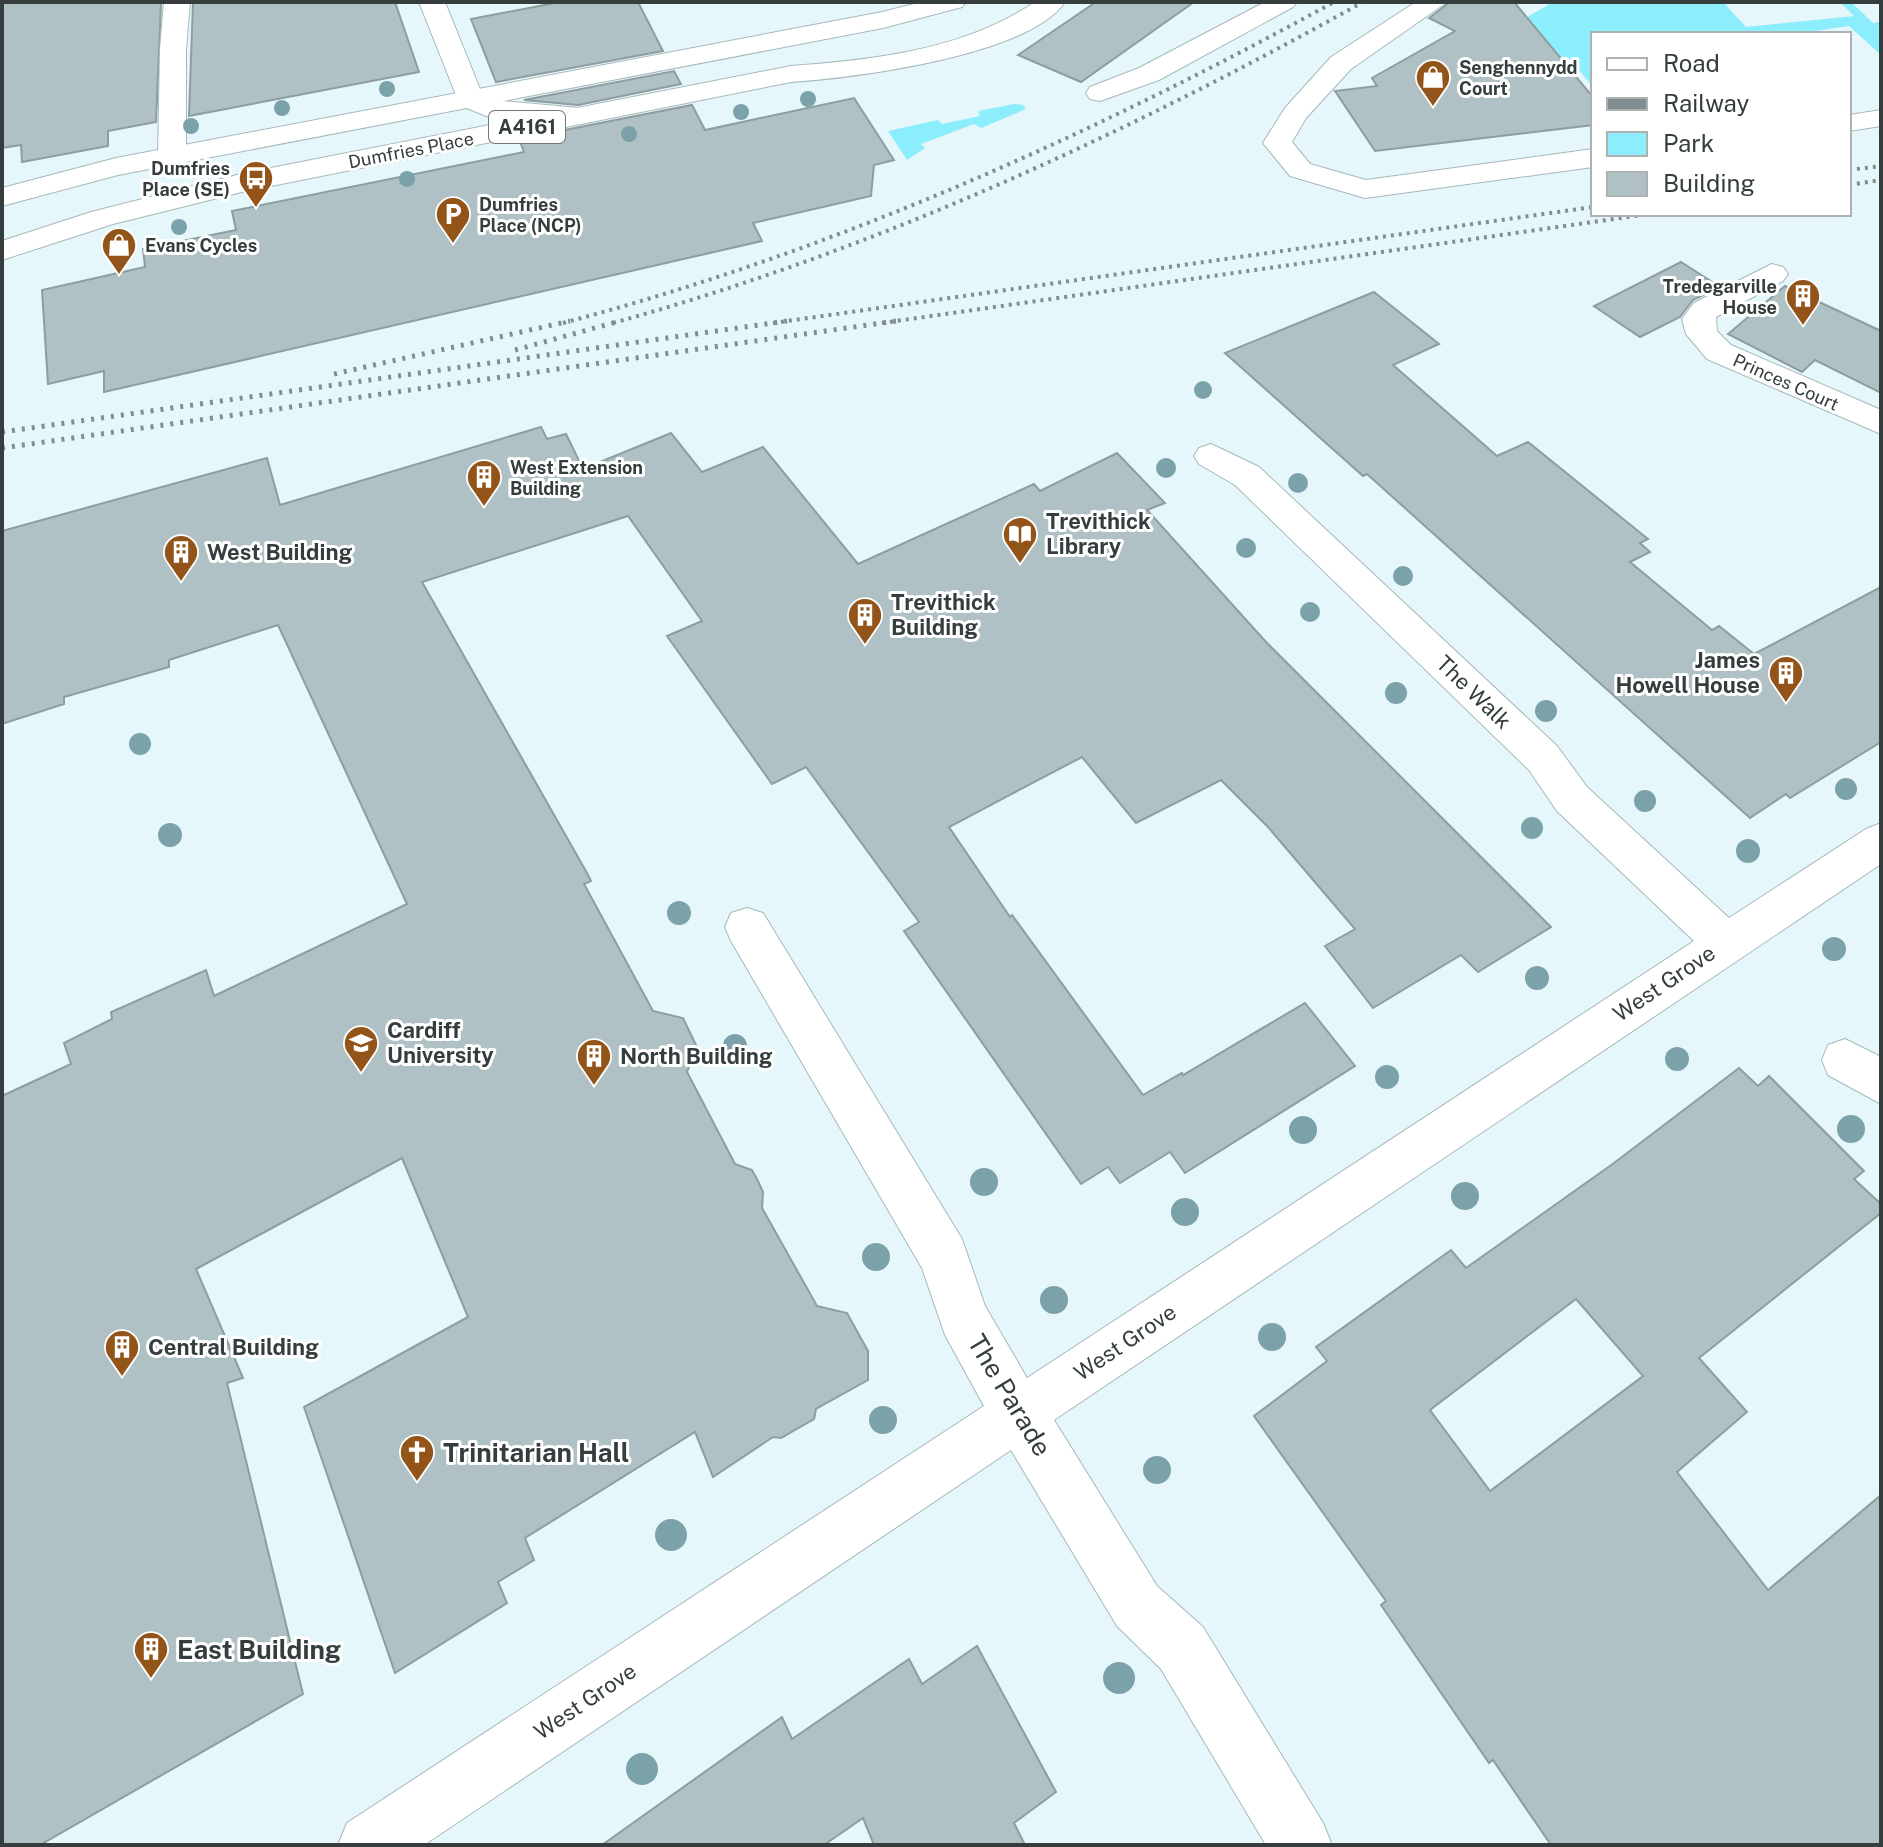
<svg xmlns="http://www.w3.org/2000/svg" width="1883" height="1847" font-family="'Public Sans',sans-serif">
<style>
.green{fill:#8cedfd}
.building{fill:#afc1c4;stroke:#8d9da0;stroke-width:2;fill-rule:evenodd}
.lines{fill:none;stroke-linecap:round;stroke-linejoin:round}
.minor-casing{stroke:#a6b8bb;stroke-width:2}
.major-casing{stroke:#a6b8bb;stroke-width:2}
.minor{fill:#fff;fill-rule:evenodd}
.major{fill:#fff;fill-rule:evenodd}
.rail-far1{stroke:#818d90;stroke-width:4;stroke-dasharray:3 5;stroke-linecap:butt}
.rail{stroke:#818d90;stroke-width:5;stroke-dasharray:3 7;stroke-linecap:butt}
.tree{fill:#7ca2a9}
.labels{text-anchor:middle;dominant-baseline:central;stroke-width:6;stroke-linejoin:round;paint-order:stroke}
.far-poi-label{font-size:18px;font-weight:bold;fill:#353d3e;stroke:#fff;text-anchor:start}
.far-street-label{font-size:18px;fill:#353d3e;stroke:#fff}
.shield{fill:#fff;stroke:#727778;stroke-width:2}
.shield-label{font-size:20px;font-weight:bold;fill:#353d3e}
.poi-label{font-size:22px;font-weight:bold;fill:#353d3e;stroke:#fff;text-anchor:start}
.street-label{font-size:22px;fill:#353d3e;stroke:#fff}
.near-street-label{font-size:26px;fill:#353d3e;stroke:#fff}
.near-poi-label{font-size:26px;font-weight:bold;fill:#353d3e;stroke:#fff;text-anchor:start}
</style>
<rect width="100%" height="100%" fill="#e5f7fb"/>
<g class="green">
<polygon points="1553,2 1723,2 1746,27 1854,16 1840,2 1851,2 1873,23 1881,22 1881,55 1849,26 1795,34 1593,34 1593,87 1569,58 1510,64 1485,42"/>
<polygon points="1014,104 1023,105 1026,109 981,128 974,124 921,144 925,148 907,160 888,131 938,120 942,124 980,116 978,111"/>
</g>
<g class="building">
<polygon points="2,2 161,2 156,122 108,131 108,146 22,162 21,145 2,148"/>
<polygon points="193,2 395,2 419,72 189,116"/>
<polygon points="560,2 638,2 663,51 496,82 471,19"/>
<polygon points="1096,2 1194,2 1081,82 1018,55"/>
<polygon points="1450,2 1514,2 1593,97 1593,125 1375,151 1335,91 1377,86 1372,78 1455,31 1429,18"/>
<polygon points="674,71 681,84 578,105 524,100"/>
<polygon points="854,98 894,160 874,165 871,196 753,223 762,241 104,392 104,371 48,384 42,290 145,267 143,249 236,230 232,211 524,152 519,139 692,105 705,130"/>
<polygon points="1681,262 1720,287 1693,300 1680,317 1640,337 1594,306"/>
<polygon points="1785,286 1881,331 1881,393 1815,360 1802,372 1728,334"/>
<polygon points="1374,292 1439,344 1393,365 1497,456 1528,442 1648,539 1640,543 1650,552 1630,562 1712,630 1719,626 1754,654 1881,587 1881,742 1790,798 1786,794 1750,818 1367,474 1363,476 1225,353"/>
<polygon points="541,427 547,439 566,434 583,469 671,433 702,472 763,447 858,564 1034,484 1040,491 1117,453 1165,503 1147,510 1266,642 1551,927 1478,972 1461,955 1373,1008 1325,946 1355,929 1268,827 1221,780 1136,823 1082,757 949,827 1010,917 1012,915 1143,1095 1182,1073 1183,1075 1305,1003 1355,1066 1185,1173 1170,1152 1120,1183 1108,1167 1081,1184 904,931 919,922 806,767 772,784 667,636 702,621 628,516 422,582 587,873 591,881 584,884 653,1011 683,1018 697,1047 687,1072 735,1164 752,1170 758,1181 763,1192 762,1208 817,1306 847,1313 868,1351 868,1380 816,1409 814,1419 781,1438 773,1437 713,1477 695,1432 525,1538 534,1560 498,1582 507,1603 395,1673 304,1407 468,1317 402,1158 196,1269 243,1378 227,1383 303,1694 40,1845 2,1845 2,1096 71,1064 64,1043 112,1019 111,1012 206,970 214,996 407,904 278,625 169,660 169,667 64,697 64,704 2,724 2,531 267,458 280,505"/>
<path d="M1739 1068 1758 1086 1769 1076 1864 1171 1854 1179 1881 1204V1213L1699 1358 1747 1412 1677 1472 1768 1590 1881 1495V1845H1551L1493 1760 1489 1763 1381 1605 1386 1601 1254 1416 1327 1361 1316 1347 1451 1250 1466 1268 1614 1163ZM1576 1299 1643 1376 1490 1491 1430 1410Z"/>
<polygon points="977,1646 1056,1792 1014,1823 1025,1845 874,1845 863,1818 824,1845 602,1845 782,1717 792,1739 909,1659 922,1684"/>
</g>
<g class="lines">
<g class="minor-casing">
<g id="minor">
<polygon points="164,2 190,2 186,49 186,156 182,162 172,165 162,162 158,156 160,49"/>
<polygon points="419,2 445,2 482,94 492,100 580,108 590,110 594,116 590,122 580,124 486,116 460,105"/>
<polygon points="1265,2 1297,2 1293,7 1159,80 1100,101 1090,99 1086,93 1090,87 1139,68"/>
<polygon points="1416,2 1447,2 1351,69 1306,118 1292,142 1310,164 1366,180 1593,149 1593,167 1365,198 1290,176 1263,143 1285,108 1331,57"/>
<polygon points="1881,110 1881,126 1849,131 1849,115"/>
<polygon points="1772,264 1783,267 1788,274 1783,281 1716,317 1717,331 1731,345 1881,410 1881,434 1707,359 1686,334 1682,319 1694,303"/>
<polygon points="1211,444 1259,467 1557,746 1587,787 1729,918 1866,829 1881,823 1881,864 1054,1420 1157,1586 1203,1627 1323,1823 1332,1845 1266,1845 1161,1669 1117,1626 1011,1450 424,1845 338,1845 347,1823 984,1406 945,1335 922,1268 731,941 725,927 731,913 747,908 763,913 962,1239 985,1306 1027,1378 1694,941 1557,811 1529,770 1235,485 1199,464 1194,456 1199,448"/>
<polygon points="1845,1039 1881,1057 1881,1104 1828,1075 1822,1060 1828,1045"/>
</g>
</g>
<g class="major-casing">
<g id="major">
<polygon points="922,2 966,2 962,7 883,28 118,175 2,206 2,188 116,158 882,12"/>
<path d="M1035 2H1065C1028 56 854 78 791 82L246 191 113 224 2 260V241L91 212 245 173 791 66C874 60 964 50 1035 2Z"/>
</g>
</g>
<use href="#minor" class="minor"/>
<use href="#major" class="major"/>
<g class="rail-far1">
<polyline points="1849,170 1881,166"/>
<polyline points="1849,185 1881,180"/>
<path d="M563 323C834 251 1089 137 1334 2"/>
<path d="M613 323C876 250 1125 135 1363 2"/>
<polyline points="773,323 1593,207"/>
<polyline points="882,323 1649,214"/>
</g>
<g class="rail">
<polyline points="515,350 620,321"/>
<polyline points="334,374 570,321"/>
<polyline points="2,432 787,321"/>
<polyline points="2,448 896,321"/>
</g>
</g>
<g class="tree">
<circle cx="387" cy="89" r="8"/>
<circle cx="808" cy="99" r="8"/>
<circle cx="282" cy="108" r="8"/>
<circle cx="741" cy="112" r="8"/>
<circle cx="191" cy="126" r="8"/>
<circle cx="629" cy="134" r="8"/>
<circle cx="407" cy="179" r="8"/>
<circle cx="179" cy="227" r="8"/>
<circle cx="1203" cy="390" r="9"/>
<circle cx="1166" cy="468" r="10"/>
<circle cx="1298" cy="483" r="10"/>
<circle cx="1246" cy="548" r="10"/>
<circle cx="1403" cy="576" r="10"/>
<circle cx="1310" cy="612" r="10"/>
<circle cx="1396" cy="693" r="11"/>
<circle cx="1546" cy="711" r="11"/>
<circle cx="140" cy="744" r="11"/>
<circle cx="1846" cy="789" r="11"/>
<circle cx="1645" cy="801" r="11"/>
<circle cx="1532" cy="828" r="11"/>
<circle cx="170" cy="835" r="12"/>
<circle cx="1748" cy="851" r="12"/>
<circle cx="679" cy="913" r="12"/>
<circle cx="1834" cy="949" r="12"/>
<circle cx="1537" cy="978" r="12"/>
<circle cx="735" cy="1046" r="12"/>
<circle cx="1677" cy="1059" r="12"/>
<circle cx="1387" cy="1077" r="12"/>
<circle cx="1851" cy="1129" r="14"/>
<circle cx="1303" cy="1130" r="14"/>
<circle cx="984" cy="1182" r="14"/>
<circle cx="1465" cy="1196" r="14"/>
<circle cx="1185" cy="1212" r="14"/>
<circle cx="876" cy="1257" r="14"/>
<circle cx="1054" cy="1300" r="14"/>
<circle cx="1272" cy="1337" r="14"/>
<circle cx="883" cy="1420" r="14"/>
<circle cx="1157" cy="1470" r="14"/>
<circle cx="671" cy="1535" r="16"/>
<circle cx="1119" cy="1678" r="16"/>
<circle cx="642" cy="1769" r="16"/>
</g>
<defs>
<g id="shop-pin" transform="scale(1.8)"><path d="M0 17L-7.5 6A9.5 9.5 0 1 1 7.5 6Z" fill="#925418" stroke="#fff"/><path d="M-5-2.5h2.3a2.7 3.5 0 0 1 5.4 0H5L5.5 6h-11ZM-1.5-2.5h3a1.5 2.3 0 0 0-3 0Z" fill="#fff"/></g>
<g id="bus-pin" transform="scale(1.8)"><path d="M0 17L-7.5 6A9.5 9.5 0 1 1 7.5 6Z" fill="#925418" stroke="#fff"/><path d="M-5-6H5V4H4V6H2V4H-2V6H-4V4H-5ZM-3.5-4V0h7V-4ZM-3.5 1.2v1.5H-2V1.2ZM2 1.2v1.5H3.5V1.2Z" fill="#fff"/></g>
<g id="parking-pin" transform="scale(1.8)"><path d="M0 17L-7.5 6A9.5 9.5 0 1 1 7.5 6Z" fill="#925418" stroke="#fff"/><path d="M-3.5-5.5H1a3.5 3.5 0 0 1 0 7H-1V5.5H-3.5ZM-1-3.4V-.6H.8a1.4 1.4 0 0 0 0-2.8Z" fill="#fff"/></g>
<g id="building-pin" transform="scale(1.8)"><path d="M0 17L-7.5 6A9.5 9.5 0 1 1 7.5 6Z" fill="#925418" stroke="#fff"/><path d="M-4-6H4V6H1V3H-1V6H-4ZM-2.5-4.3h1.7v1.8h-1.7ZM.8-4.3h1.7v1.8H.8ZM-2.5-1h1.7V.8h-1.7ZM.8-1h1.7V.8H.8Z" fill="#fff"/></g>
<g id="library-pin" transform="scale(1.8)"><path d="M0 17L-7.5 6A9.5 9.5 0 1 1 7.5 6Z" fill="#925418" stroke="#fff"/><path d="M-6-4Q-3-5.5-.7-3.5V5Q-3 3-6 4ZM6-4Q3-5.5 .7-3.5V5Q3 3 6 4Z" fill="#fff"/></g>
<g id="university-pin" transform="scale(1.8)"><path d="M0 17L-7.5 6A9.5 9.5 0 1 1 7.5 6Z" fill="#925418" stroke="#fff"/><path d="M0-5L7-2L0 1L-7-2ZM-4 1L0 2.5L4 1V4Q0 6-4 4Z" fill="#fff"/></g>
<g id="church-pin" transform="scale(1.8)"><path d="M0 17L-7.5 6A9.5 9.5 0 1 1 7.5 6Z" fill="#925418" stroke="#fff"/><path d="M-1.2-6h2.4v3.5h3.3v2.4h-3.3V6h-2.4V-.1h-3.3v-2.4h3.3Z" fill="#fff"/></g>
</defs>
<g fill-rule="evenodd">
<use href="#shop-pin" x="1433" y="77"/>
<use href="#bus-pin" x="256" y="178"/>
<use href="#parking-pin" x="453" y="214"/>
<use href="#shop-pin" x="119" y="245"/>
<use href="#building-pin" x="1803" y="296"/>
<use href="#building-pin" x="484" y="477"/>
<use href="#library-pin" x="1020" y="534"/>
<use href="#building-pin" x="181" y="552"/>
<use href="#building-pin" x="865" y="615"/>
<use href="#building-pin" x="1786" y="673"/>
<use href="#university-pin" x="361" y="1043"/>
<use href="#building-pin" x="594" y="1056"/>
<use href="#building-pin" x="122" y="1347"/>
<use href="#church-pin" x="417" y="1452"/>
<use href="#building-pin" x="151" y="1649"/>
</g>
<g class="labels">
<g class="far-poi-label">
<text x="1459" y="67">Senghennydd<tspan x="1459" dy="21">Court</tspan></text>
<text x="230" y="168" text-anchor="end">Dumfries<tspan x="230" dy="21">Place (SE)</tspan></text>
<text x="479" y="204">Dumfries<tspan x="479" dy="21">Place (NCP)</tspan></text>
<text x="145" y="245">Evans Cycles</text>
<text x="1777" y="286" text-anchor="end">Tredegarville<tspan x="1777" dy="21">House</tspan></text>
<text x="510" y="467">West Extension<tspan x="510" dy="21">Building</tspan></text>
</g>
<g class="far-street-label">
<text transform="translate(411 150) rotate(-11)">Dumfries Place</text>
<text transform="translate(1786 382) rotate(24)">Princes Court</text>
</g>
<rect class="shield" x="489" y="111" width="76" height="32" rx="6"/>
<g class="shield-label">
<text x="527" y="127">A4161</text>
</g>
<g class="poi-label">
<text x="1046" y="521">Trevithick<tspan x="1046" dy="25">Library</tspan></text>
<text x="207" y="552">West Building</text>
<text x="891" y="602">Trevithick<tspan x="891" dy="25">Building</tspan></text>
<text x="1760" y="660" text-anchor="end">James<tspan x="1760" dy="25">Howell House</tspan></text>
<text x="387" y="1030">Cardiff<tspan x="387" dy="25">University</tspan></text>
<text x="620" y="1056">North Building</text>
<text x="148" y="1347">Central Building</text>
</g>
<g class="street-label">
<text transform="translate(1474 692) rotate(44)">The Walk</text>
<text transform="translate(1664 983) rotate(-34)">West Grove</text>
<text transform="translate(1125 1342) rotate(-34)">West Grove</text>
<text transform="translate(585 1701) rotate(-34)">West Grove</text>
</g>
<g class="near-street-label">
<text transform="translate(1010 1395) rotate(59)">The Parade</text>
</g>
<g class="near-poi-label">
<text x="443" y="1452">Trinitarian Hall</text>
<text x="177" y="1649">East Building</text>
</g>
</g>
<rect width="1883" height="1847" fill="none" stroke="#353d3e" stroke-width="8"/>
<rect x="1591" y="32" width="260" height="184" fill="#ffffff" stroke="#aeb1b2" stroke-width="2"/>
<rect x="1607" y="58" width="40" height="12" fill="#ffffff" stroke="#aeb1b2" stroke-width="2"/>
<text x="1663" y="72" font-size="24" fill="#353d3e">Road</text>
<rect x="1607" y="98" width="40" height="12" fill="#818d90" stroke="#aeb1b2" stroke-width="2"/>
<text x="1663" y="112" font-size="24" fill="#353d3e">Railway</text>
<rect x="1607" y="132" width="40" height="24" fill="#8cedfd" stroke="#aeb1b2" stroke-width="2"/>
<text x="1663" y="152" font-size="24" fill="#353d3e">Park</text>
<rect x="1607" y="172" width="40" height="24" fill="#afc1c4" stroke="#aeb1b2" stroke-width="2"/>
<text x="1663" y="192" font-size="24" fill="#353d3e">Building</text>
</svg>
